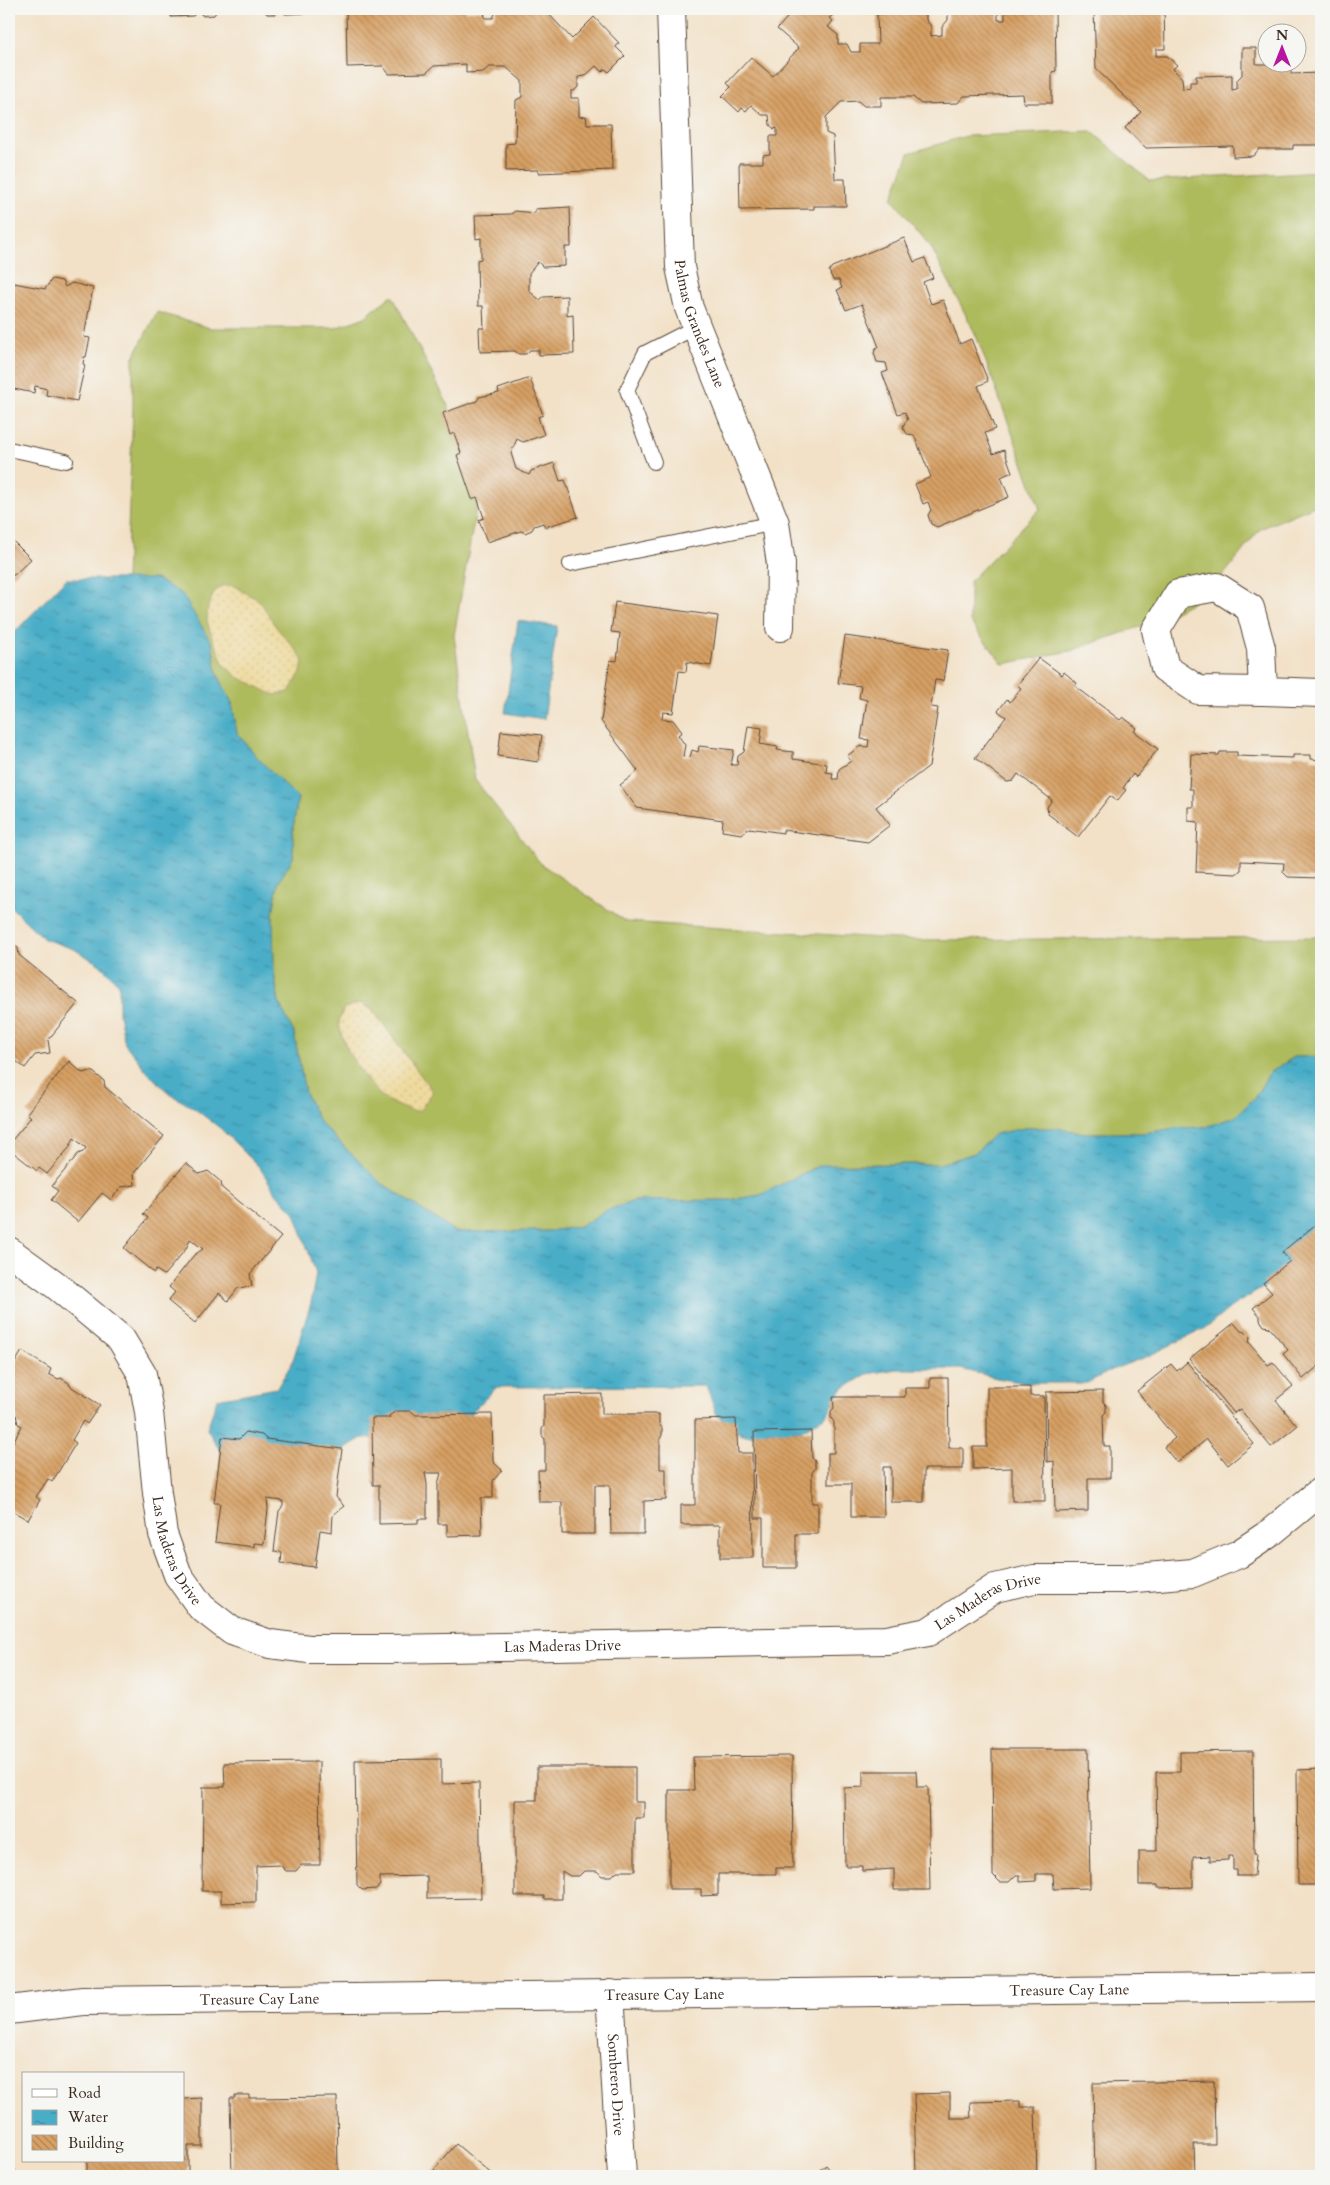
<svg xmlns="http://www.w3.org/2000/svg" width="1330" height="2185" font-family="Cardo,serif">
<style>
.grass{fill:#aebb5d;stroke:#74723e}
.sand{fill:url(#sand-dots);stroke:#94825e}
.water{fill:url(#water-ripples);stroke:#426c72}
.building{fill:url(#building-back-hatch)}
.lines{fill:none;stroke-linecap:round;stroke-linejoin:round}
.lane-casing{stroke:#564537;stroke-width:16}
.street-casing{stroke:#564537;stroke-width:30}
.lane{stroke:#fff;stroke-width:14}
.street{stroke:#fff;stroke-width:28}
.labels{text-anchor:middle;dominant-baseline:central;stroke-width:4.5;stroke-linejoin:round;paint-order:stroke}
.street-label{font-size:15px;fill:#3b2a1e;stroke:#f6f6f2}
</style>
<defs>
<pattern id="sand-dots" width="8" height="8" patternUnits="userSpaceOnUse" patternTransform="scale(1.25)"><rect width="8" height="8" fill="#eeda9e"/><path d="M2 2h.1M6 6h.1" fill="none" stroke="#cdbb88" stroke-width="1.8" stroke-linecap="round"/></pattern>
<pattern id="water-ripples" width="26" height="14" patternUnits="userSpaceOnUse" patternTransform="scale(1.25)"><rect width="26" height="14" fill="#48adc7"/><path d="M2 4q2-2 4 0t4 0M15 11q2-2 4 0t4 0" fill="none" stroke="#3d8da1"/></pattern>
<pattern id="building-back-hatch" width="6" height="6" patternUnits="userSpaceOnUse" patternTransform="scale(1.25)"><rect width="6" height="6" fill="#d7a064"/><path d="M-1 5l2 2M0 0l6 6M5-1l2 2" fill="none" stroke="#b08352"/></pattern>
</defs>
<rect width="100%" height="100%" fill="#f6f6f2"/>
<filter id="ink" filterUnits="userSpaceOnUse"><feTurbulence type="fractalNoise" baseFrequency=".02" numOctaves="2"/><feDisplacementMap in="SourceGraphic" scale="10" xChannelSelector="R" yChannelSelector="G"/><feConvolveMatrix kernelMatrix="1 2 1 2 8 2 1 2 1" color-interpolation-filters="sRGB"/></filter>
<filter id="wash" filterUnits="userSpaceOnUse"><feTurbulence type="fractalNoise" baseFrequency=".0096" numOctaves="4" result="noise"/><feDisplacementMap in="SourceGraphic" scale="20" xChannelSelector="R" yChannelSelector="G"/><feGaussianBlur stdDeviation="1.12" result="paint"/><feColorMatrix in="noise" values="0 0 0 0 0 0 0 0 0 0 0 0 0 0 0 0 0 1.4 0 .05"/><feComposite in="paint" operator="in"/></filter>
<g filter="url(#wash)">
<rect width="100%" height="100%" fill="#f2e1c7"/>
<g class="grass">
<polygon points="1091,131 1150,181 1321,171 1321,503 1260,529 1210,592 1157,621 1070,651 1003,664 970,622 970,581 1040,509 976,335 930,245 892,199 909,153 966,136"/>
<polygon points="392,295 446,401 479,492 454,636 475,780 541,864 626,922 913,940 1321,937 1321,1057 1294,1057 1270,1072 1255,1097 1235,1117 1205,1127 1175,1128 1145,1133 1085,1133 1055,1128 1025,1128 995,1134 975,1153 940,1164 850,1164 813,1168 761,1195 730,1200 635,1201 605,1211 581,1226 550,1231 456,1232 380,1182 320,1123 305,1093 294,1033 279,1003 274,973 273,913 278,883 293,858 293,828 298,798 258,758 237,733 232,703 217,673 212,643 126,579 133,410 133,358 157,312 210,328 335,328 365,317"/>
</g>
<g class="sand">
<polygon points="232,585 260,601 276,627 297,651 303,661 301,672 289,692 274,695 238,677 224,665 210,632 207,620 208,606 215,591 222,586"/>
<path d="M360 1003 372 1009 433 1092 419 1111C407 1111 394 1105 384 1098 368 1086 339 1043 339 1022 339 1018 343 1012 344 1008Z"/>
</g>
<g class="water">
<polygon points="66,579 156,579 182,594 212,643 217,673 232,703 237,733 258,758 298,798 293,828 293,858 278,883 273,913 274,973 279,1003 294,1033 305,1093 320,1123 380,1182 455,1232 550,1231 581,1226 605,1211 635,1201 730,1200 760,1195 820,1165 940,1164 975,1153 995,1134 1025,1128 1055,1128 1085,1133 1145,1133 1175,1128 1205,1127 1235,1117 1255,1097 1270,1072 1295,1057 1321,1057 1321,1246 1306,1262 1231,1307 1206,1328 1146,1357 1116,1368 1087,1383 1027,1383 997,1378 961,1369 896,1369 867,1374 841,1390 827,1415 802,1430 772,1435 742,1435 717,1415 706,1386 497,1387 457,1427 397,1438 362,1438 337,1453 222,1454 207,1429 217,1399 277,1388 292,1363 311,1303 316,1273 295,1213 276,1193 260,1168 220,1128 195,1109 170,1094 149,1074 125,1044 119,1014 119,984 99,964 74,949 44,939 9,905 9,638"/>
<polygon points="518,621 557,626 544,719 505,713"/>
</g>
<g id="blocks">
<g class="building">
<polygon points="171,9 218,9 214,15 203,16 198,11 193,16 171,17"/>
<polygon points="263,9 308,9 308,13 285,14 280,9 276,14 267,14"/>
<polygon points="346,9 466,9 466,11 484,10 485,18 493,18 497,9 549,9 546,11 572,39 594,17 619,43 616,47 625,56 609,72 605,69 602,72 596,66 585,76 578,77 578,87 574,91 571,91 571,98 579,98 579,117 586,116 587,124 611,124 612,170 538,173 538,170 506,171 506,144 515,143 516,100 522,97 522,81 506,67 489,67 483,72 466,73 466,64 434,66 426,73 389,74 383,66 347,67"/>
<polygon points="795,9 828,9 834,14 829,18 833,21 828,27 838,35 838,44 847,44 851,52 860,52 860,44 878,44 877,14 895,13 895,9 926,9 926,20 931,26 931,36 942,35 942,27 948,20 948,9 998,10 998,20 1005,20 1005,9 1055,9 1056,71 1052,72 1052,103 1024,103 1023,94 964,96 958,103 921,104 913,97 881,97 881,106 864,106 858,101 841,102 826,117 826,133 833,136 835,179 845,179 846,206 814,206 814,209 740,210 739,163 763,163 763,155 770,154 770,136 777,136 777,128 774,129 770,125 769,115 762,115 751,105 746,111 742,108 739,112 722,96 731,87 727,83 751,57 773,76 799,48 777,29"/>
<polygon points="1094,9 1164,9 1165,49 1156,49 1156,56 1167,56 1177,65 1173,69 1182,78 1183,89 1190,88 1190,82 1196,82 1196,76 1232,75 1232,90 1237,89 1237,80 1242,75 1242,48 1256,48 1256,64 1275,64 1275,67 1291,67 1291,74 1321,73 1321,145 1293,145 1293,149 1259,149 1253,156 1233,157 1233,146 1146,148 1125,128 1141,112 1096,69"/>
<polygon points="570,207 571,247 565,247 565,266 543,267 538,262 529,273 529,291 540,300 543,297 567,296 567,316 573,315 574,354 539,355 539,350 530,350 526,354 519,354 515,351 480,352 479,328 484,328 483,306 478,306 477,260 481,259 481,238 476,239 475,215 511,214 515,211 535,213 535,209"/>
<polygon points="904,238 914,262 925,258 933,278 923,282 931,304 943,300 960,344 971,339 988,381 978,386 995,429 985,433 993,454 1004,450 1012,472 1001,477 1009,497 937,527 931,524 928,515 931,510 928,502 923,504 915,484 931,477 914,435 907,434 903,427 905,422 908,420 905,412 898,414 882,373 888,371 886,363 877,362 874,353 876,348 879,347 862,304 846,310 837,290 842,288 839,280 833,280 829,271 832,267"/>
<polygon points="52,279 62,281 65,287 72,283 93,288 84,337 90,338 86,357 84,357 83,364 85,365 77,401 46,395 47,389 35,386 34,393 9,388 9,282 45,289"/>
<polygon points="530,378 543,415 538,417 544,435 523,442 517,439 511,453 516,469 529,475 531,471 554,463 560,481 565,480 578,517 545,527 543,523 534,526 532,530 525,533 521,531 487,542 479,520 484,518 477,497 472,499 457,455 461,453 454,433 450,435 443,413 477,401 479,397 499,393 498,389"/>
<polygon points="9,537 31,559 14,575 9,575"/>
<polygon points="615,602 718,616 711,666 687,662 686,672 679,671 673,713 663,712 662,719 673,720 682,732 678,735 685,745 683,756 690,757 692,750 698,752 699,746 734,750 731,765 737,765 738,756 744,752 748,726 762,728 760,744 778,747 777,750 793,752 793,759 827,764 826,772 833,773 832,779 838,779 839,769 851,761 847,756 860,746 868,747 869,740 861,739 867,700 859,698 861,686 838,683 845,636 948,650 943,681 935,680 931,707 938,708 929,766 876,807 890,825 868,842 783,830 783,833 749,828 742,834 722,831 723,820 637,808 620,785 638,771 601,721 610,660 617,661 620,633 611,632"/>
<polygon points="1039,658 1062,675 1064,672 1077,683 1075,686 1120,720 1123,717 1137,728 1134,731 1158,749 1136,777 1133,774 1123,788 1126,790 1117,801 1110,796 1078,837 1048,814 1047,807 1052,800 1018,774 1013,781 1007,782 975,758 1006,717 998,711 1007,699 1010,702 1021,688 1017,685"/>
<polygon points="501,731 542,735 538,762 498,756"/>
<polygon points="1220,752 1237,752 1237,756 1293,758 1293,755 1311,755 1311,759 1321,760 1321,878 1288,877 1283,872 1284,863 1241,861 1241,870 1236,874 1196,872 1198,822 1188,821 1188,807 1193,807 1193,789 1189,789 1191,754 1219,755"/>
<polygon points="9,941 18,948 19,955 78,1003 48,1040 50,1053 35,1055 25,1068 16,1061 9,1070"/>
<polygon points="69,1061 82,1073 92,1071 104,1081 105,1087 164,1136 134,1173 135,1185 121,1187 111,1200 102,1193 78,1222 51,1200 58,1191 52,1186 78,1154 83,1152 86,1148 74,1138 69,1148 47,1174 39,1168 37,1171 9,1149 9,1144 31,1117 27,1113"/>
<polygon points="186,1163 199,1174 208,1171 221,1182 222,1188 281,1237 250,1274 252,1286 238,1288 228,1301 219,1293 195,1323 168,1301 175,1292 169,1287 194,1255 203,1249 190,1239 186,1249 164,1275 156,1270 154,1273 124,1248 148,1218 143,1214"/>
<polygon points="1321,1220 1321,1364 1303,1379 1283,1354 1288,1350 1269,1327 1264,1326 1260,1320 1260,1316 1253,1308 1272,1293 1263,1283 1290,1261 1282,1252"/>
<polygon points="1234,1323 1241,1331 1245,1332 1250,1337 1249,1342 1268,1365 1273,1362 1293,1386 1276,1400 1297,1426 1271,1447 1240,1409 1234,1413 1189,1359"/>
<polygon points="22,1351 51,1369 49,1374 58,1379 61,1378 69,1383 70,1386 100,1405 87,1424 83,1421 72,1440 76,1443 52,1482 48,1479 36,1497 40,1500 28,1520 9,1509 9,1439 13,1442 22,1426 18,1424 16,1415 9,1411 9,1373"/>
<polygon points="1187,1362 1254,1444 1228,1465 1207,1439 1177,1463 1164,1447 1175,1438 1137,1391 1171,1364 1177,1371"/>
<polygon points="930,1378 948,1378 949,1448 963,1448 963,1469 924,1469 924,1502 891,1502 891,1467 883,1467 884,1517 851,1517 851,1484 828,1484 828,1453 834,1453 834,1422 831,1418 831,1411 834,1408 833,1397 905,1397 905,1388 930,1388"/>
<polygon points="987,1387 1030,1387 1030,1396 1044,1396 1045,1501 1012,1501 1012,1468 973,1469 973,1447 987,1447"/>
<polygon points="1103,1391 1103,1402 1106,1405 1106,1412 1103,1415 1104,1446 1110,1446 1110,1478 1088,1478 1088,1511 1055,1512 1054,1461 1047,1462 1046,1392"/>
<polygon points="602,1394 602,1414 659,1414 659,1424 662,1428 662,1435 660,1439 660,1469 666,1469 666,1500 644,1501 644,1534 611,1534 610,1485 595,1485 595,1534 562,1534 562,1502 539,1502 538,1470 545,1470 545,1439 542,1436 542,1429 544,1426 544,1395"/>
<polygon points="396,1411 411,1411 416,1415 492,1414 493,1462 502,1470 493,1481 493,1498 481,1498 482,1535 447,1536 447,1524 438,1524 438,1484 441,1473 425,1473 427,1484 427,1519 418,1519 418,1523 379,1524 379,1485 373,1485 372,1418 390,1418 389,1416"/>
<polygon points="736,1419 738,1453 752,1453 753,1558 720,1558 720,1525 681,1525 681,1505 695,1505 695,1420"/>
<polygon points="811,1431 812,1458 815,1461 815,1469 812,1472 812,1503 818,1503 818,1534 796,1534 796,1568 763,1568 763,1518 755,1518 754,1432"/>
<polygon points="246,1432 262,1435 266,1439 342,1449 336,1497 344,1506 333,1515 332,1532 320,1530 315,1567 281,1563 282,1552 274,1551 279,1511 283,1506 283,1501 267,1499 268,1509 264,1544 254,1543 254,1547 215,1542 220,1503 214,1503 222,1437 239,1439"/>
<polygon points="992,1749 1088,1749 1090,1888 1054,1889 1053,1874 1036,1874 1036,1881 1020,1882 1020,1875 1016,1875 1009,1882 1000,1882 993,1875"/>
<polygon points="1253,1751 1254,1854 1256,1854 1254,1876 1237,1876 1237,1870 1233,1870 1233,1856 1228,1856 1228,1860 1210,1861 1210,1856 1193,1857 1193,1887 1158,1888 1158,1885 1139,1885 1139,1851 1157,1851 1156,1772 1180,1772 1180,1752"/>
<polygon points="792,1756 793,1868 776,1868 776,1874 718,1874 718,1895 701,1896 701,1889 669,1889 669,1790 694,1790 693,1757"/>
<polygon points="441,1759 441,1784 479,1783 481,1898 427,1899 427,1876 380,1877 380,1885 376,1889 362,1890 357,1885 355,1760"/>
<polygon points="319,1762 320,1865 301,1865 296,1871 286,1871 280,1865 256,1866 256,1902 221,1903 221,1891 202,1891 203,1787 225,1787 224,1763"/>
<polygon points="537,1767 635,1767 635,1802 644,1802 644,1818 635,1818 635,1871 617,1871 612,1876 602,1876 597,1871 584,1871 579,1876 570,1876 562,1871 562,1899 544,1899 544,1896 515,1896 515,1800 537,1800"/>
<polygon points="1321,1769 1321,1885 1298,1885 1297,1770"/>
<polygon points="863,1771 916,1771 917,1787 928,1787 930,1890 894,1890 894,1869 862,1871 862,1866 845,1866 844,1788 863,1787"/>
<polygon points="9,1887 12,1887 11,1908 9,1908"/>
<polygon points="1214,2081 1215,2144 1194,2144 1195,2176 1095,2176 1093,2083"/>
<polygon points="950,2093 950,2118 971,2118 970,2102 1020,2101 1020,2107 1035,2107 1037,2176 916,2176 914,2094"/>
<polygon points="235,2095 249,2095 249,2098 337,2097 338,2176 232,2176 230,2098 235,2098"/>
<polygon points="202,2098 202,2146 188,2146 188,2176 87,2176 87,2161 184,2161 184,2099"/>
<polygon points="456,2144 494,2176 429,2176"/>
<polygon points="9,2163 18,2176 9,2176"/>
<polygon points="826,2165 835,2176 812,2176"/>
</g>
</g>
</g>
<g filter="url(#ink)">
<use href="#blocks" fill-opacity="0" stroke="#564537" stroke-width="1"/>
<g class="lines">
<g class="lane-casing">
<g id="lane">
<polyline points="9,449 66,461"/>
<polyline points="654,462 627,390 645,353 696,327"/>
<polyline points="570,564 775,523"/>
</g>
</g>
<g class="street-casing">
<g id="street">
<path id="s1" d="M671 9 680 267 689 308 775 523 781 564 780 627"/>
<polygon points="1217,587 1250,608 1261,648 1263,691 1198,690 1165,668 1156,630 1178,594"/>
<polyline points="1263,691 1321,693"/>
<path id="s2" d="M9 1251 57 1286 121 1339 142 1374 149 1412 157 1493 163 1534 178 1575 201 1607 232 1631 270 1644 309 1649H389L887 1640 928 1632 995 1588 1034 1579H1124L1193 1573 1239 1554 1270 1533 1321 1491"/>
<path id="s3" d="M610 1994 622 2176"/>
<path id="s4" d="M9 2010 83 2001 1321 1987"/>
</g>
</g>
<use href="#lane" class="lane"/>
<use href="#street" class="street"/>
</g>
</g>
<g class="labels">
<g class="street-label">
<text stroke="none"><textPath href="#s1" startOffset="318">Palmas Grandes Lane</textPath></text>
<text stroke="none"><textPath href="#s2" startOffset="365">Las Maderas Drive</textPath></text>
<text stroke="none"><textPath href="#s2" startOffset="1235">Las Maderas Drive</textPath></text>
<text stroke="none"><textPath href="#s2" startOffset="800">Las Maderas Drive</textPath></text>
<text stroke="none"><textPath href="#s4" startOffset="1061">Treasure Cay Lane</textPath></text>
<text stroke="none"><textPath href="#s4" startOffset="656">Treasure Cay Lane</textPath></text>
<text stroke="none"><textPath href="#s4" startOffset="251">Treasure Cay Lane</textPath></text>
<text stroke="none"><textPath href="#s3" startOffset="91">Sombrero Drive</textPath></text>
</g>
</g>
<rect width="1330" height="2185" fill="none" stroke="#f6f6f2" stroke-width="30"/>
<rect x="22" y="2072" width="162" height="90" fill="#f6f6f2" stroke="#aba49d"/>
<rect x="32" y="2089" width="25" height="8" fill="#ffffff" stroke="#aba49d"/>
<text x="68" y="2098" font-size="15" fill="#3b2a1e">Road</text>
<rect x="32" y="2110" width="25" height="15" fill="url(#water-ripples)" stroke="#aba49d"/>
<text x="68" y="2122" font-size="15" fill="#3b2a1e">Water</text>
<rect x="32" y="2135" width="25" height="15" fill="url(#building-back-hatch)" stroke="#aba49d"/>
<text x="68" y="2148" font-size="15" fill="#3b2a1e">Building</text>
<g transform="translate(1282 48)"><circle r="24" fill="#f6f6f2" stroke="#aba49d"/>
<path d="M0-4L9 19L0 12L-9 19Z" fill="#b5179e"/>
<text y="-8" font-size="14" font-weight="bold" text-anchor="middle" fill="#3b2a1e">N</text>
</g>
</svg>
